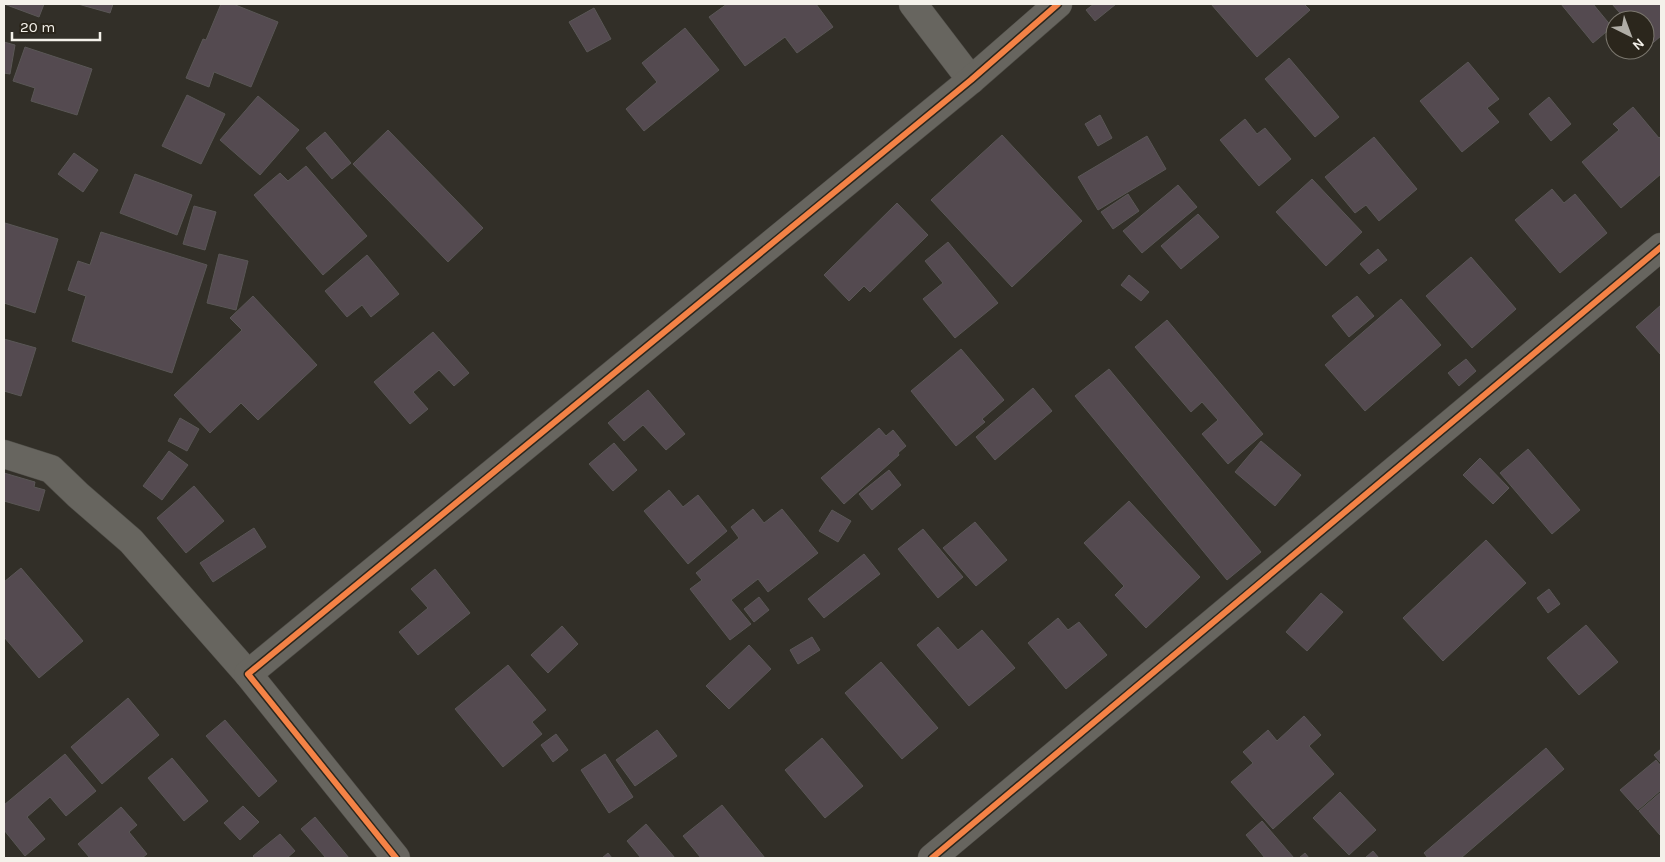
<svg xmlns="http://www.w3.org/2000/svg" width="1665" height="862" font-family="Karla,sans-serif">
<style>
.building{fill:#544a50;stroke:#5a5756}
.lines{fill:none;stroke-linecap:round;stroke-linejoin:round}
.street-casing{stroke:#4d4b45;stroke-width:29}
.street{stroke:#67655f;stroke-width:28}
.cycleway-casing{stroke:#2b261c;stroke-width:9}
.cycleway{stroke:#f48246;stroke-width:6}
</style>
<rect width="100%" height="100%" fill="#322f28"/>
<g class="building">
<polygon points="4,4 44,4 39,17"/>
<polygon points="78,4 113,4 110,13"/>
<polygon points="221,4 233,4 278,22 251,87 214,72 209,87 186,78 203,39 206,40"/>
<polygon points="727,4 816,4 833,27 797,53 785,37 745,66 709,17"/>
<polygon points="1094,4 1116,4 1095,21 1086,10"/>
<polygon points="1211,4 1304,4 1310,10 1257,57"/>
<polygon points="1561,4 1593,4 1612,27 1593,43"/>
<polygon points="1612,4 1661,4 1661,36 1648,47 1645,44 1645,20 1626,20"/>
<polygon points="594,8 611,39 587,52 569,22"/>
<polygon points="685,28 719,70 644,131 626,109 657,82 642,63"/>
<polygon points="4,42 15,45 10,74 4,73"/>
<polygon points="25,47 92,69 77,115 31,101 35,88 13,81"/>
<polygon points="1289,58 1339,117 1315,137 1265,79"/>
<polygon points="1468,62 1499,99 1487,108 1499,122 1462,152 1420,101"/>
<polygon points="187,95 225,114 201,164 162,146"/>
<polygon points="258,96 299,130 260,175 220,140"/>
<polygon points="1549,97 1571,124 1551,141 1529,114"/>
<polygon points="1633,107 1659,138 1661,136 1661,174 1621,208 1582,162 1619,130 1613,124"/>
<polygon points="1100,115 1112,138 1098,146 1085,124"/>
<polygon points="1245,119 1257,134 1265,128 1291,159 1259,186 1220,140"/>
<polygon points="388,130 483,228 448,262 353,164"/>
<polygon points="325,132 351,163 332,179 306,148"/>
<polygon points="1002,135 1082,221 1012,287 931,200"/>
<polygon points="1147,136 1166,169 1098,210 1078,177"/>
<polygon points="1374,137 1417,189 1379,221 1366,205 1355,213 1325,177"/>
<polygon points="74,153 98,170 83,192 58,174"/>
<polygon points="306,166 367,236 323,275 254,195 280,173 288,181"/>
<polygon points="135,174 192,195 177,235 120,213"/>
<polygon points="1312,179 1362,232 1326,266 1276,212"/>
<polygon points="1178,185 1197,207 1142,253 1123,231"/>
<polygon points="1552,189 1564,203 1575,194 1607,233 1560,273 1515,220"/>
<polygon points="1128,194 1139,211 1113,229 1101,212"/>
<polygon points="897,203 928,235 870,292 864,286 849,301 824,275"/>
<polygon points="194,206 216,212 205,250 183,244"/>
<polygon points="1198,214 1219,237 1181,269 1161,246"/>
<polygon points="5,223 58,239 35,313 4,303"/>
<polygon points="101,232 207,265 172,373 72,341 86,296 68,290 78,261 90,265"/>
<polygon points="948,242 998,303 955,338 923,299 943,283 925,261"/>
<polygon points="1378,249 1387,260 1369,274 1360,264"/>
<polygon points="219,254 248,261 236,310 207,303"/>
<polygon points="367,255 399,294 371,317 362,305 347,317 325,291"/>
<polygon points="1471,257 1516,309 1472,348 1426,296"/>
<polygon points="1129,275 1149,292 1141,301 1121,285"/>
<polygon points="253,296 317,365 258,420 241,403 210,433 174,395 242,330 230,318"/>
<polygon points="1357,296 1374,316 1349,337 1332,316"/>
<polygon points="1401,299 1441,345 1365,411 1325,365"/>
<polygon points="1661,305 1661,355 1636,327"/>
<polygon points="1167,320 1263,434 1228,464 1202,434 1218,420 1202,402 1191,412 1135,347"/>
<polygon points="433,332 469,373 454,386 439,370 413,392 428,409 410,424 374,382"/>
<polygon points="4,339 36,348 21,396 4,391"/>
<polygon points="961,349 1004,400 982,419 985,422 956,446 911,391"/>
<polygon points="1466,359 1476,371 1459,386 1448,373"/>
<polygon points="1109,369 1261,552 1227,580 1075,396"/>
<polygon points="1033,388 1052,411 995,460 976,437"/>
<polygon points="648,390 685,434 666,450 643,425 624,441 608,423"/>
<polygon points="180,418 199,429 187,451 168,441"/>
<polygon points="879,428 886,436 893,430 906,446 898,453 899,455 844,504 821,478"/>
<polygon points="1261,441 1301,475 1275,506 1235,472"/>
<polygon points="614,443 637,470 613,491 589,464"/>
<polygon points="1528,449 1580,510 1552,534 1500,473"/>
<polygon points="169,451 188,465 162,500 143,486"/>
<polygon points="1480,458 1509,488 1493,504 1463,475"/>
<polygon points="889,470 901,485 872,510 859,494"/>
<polygon points="4,473 35,482 34,487 45,490 39,511 4,501"/>
<polygon points="194,486 224,521 186,553 157,518"/>
<polygon points="669,490 683,507 698,495 727,531 688,564 644,511"/>
<polygon points="1129,501 1200,577 1146,628 1115,595 1124,586 1084,543"/>
<polygon points="753,509 764,523 782,509 818,553 768,592 758,579 731,600 751,624 730,640 690,589 702,580 696,573 739,538 731,527"/>
<polygon points="832,510 851,521 838,542 819,531"/>
<polygon points="975,522 1007,560 976,586 943,548"/>
<polygon points="254,528 266,547 213,582 200,563"/>
<polygon points="923,529 963,577 938,598 898,549"/>
<polygon points="1486,540 1526,583 1443,661 1403,618"/>
<polygon points="864,554 880,574 824,618 808,599"/>
<polygon points="21,568 83,641 39,678 4,637 4,582"/>
<polygon points="435,569 470,613 418,655 399,632 428,608 411,589"/>
<polygon points="1549,589 1560,604 1548,613 1537,598"/>
<polygon points="1321,593 1343,612 1307,651 1286,632"/>
<polygon points="759,597 769,610 754,622 744,609"/>
<polygon points="1058,618 1068,630 1079,622 1107,655 1066,689 1028,643"/>
<polygon points="1586,625 1618,662 1579,695 1547,658"/>
<polygon points="562,626 578,644 548,673 531,655"/>
<polygon points="938,627 958,650 982,630 1015,668 969,706 917,645"/>
<polygon points="812,637 820,650 798,664 790,650"/>
<polygon points="749,645 771,669 729,709 706,686"/>
<polygon points="881,662 938,728 902,759 845,693"/>
<polygon points="508,665 546,710 532,722 542,734 503,767 455,709"/>
<polygon points="128,698 159,735 102,784 71,747"/>
<polygon points="1304,716 1321,735 1309,746 1334,774 1273,829 1231,782 1253,763 1243,752 1268,730 1277,741"/>
<polygon points="225,720 277,781 259,797 206,736"/>
<polygon points="657,730 677,756 635,786 616,760"/>
<polygon points="556,734 568,750 553,762 541,745"/>
<polygon points="822,738 863,786 825,818 785,770"/>
<polygon points="1546,748 1564,769 1461,858 1428,858 1424,853"/>
<polygon points="1661,749 1661,763 1654,755"/>
<polygon points="65,754 96,791 66,816 50,797 27,817 45,839 25,856 4,830 4,805"/>
<polygon points="605,754 633,797 609,813 581,770"/>
<polygon points="172,758 208,801 184,821 148,778"/>
<polygon points="1656,760 1661,766 1661,790 1638,810 1620,790"/>
<polygon points="1340,792 1376,830 1349,855 1313,818"/>
<polygon points="1661,792 1661,833 1660,835 1639,811"/>
<polygon points="722,805 765,858 701,858 683,836"/>
<polygon points="243,806 259,822 240,840 224,823"/>
<polygon points="121,807 137,825 129,832 147,854 142,858 90,858 78,844"/>
<polygon points="315,817 349,858 326,858 301,829"/>
<polygon points="1262,821 1294,858 1265,858 1246,835"/>
<polygon points="646,824 675,858 641,858 627,841"/>
<polygon points="280,834 295,851 287,858 255,858 253,856"/>
<polygon points="1373,851 1379,858 1365,858"/>
<polygon points="608,853 612,858 602,858"/>
<polygon points="1305,853 1309,858 1299,858"/>
</g>
<g class="lines">
<g class="street-casing">
<g id="street">
<polyline points="913,4 971,80"/>
<polyline points="4,454 51,469 78,495 131,541 248,674"/>
<polyline points="396,858 248,674 971,80 1058,4"/>
<polyline points="932,858 1661,247"/>
</g>
</g>
<use href="#street" class="street"/>
<g class="cycleway-casing">
<g id="cycleway">
<polyline points="396,858 248,674 971,80 1058,4"/>
<polyline points="932,858 1661,247"/>
</g>
</g>
<use href="#cycleway" class="cycleway"/>
</g>
<rect width="1665" height="862" fill="none" stroke="#f4f1ea" stroke-width="10"/>
<g transform="translate(1630 35) rotate(138)"><circle r="24" fill="#2b261c" stroke="#7b776e"/>
<path d="M0-4L9 19L0 12L-9 19Z" fill="#b0ada6"/>
<text y="-8" font-size="14" font-weight="bold" text-anchor="middle" fill="#f4f1ea">N</text>
</g>
<path d="M12 32v8h88v-8" fill="none" stroke="#f4f1ea" stroke-width="2.5"/>
<text x="20" y="32" font-size="15" fill="#f4f1ea" stroke="#2b261c" stroke-width="4" paint-order="stroke">20 m</text>
</svg>
